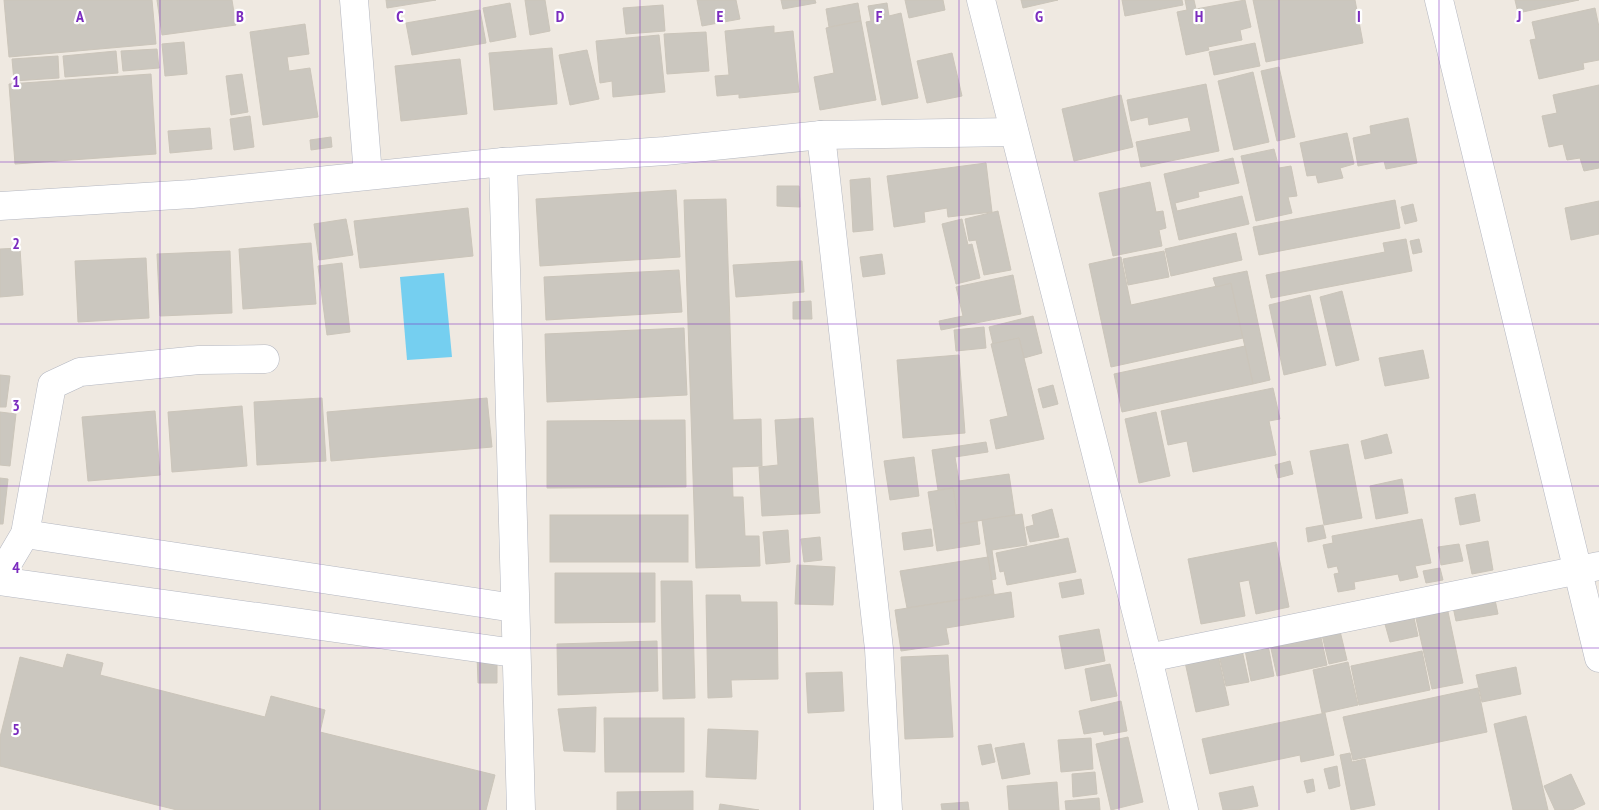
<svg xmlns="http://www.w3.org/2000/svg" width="1599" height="810" font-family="'PT Sans Narrow',sans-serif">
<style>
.water{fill:#75cff0}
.building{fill:#cbc7bf;stroke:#cbc5ba}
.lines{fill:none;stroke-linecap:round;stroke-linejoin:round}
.minor-casing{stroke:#b4b7c1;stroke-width:29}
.minor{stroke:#fff;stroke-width:28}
.grid{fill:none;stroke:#7b2cbf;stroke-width:1;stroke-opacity:0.55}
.grid-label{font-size:16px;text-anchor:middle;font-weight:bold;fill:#7b2cbf;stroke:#fff;stroke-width:4.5;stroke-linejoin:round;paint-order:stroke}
</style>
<rect width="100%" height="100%" fill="#efe9e1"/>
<polygon class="water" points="444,273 452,357 407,360 400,277"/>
<g class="building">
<polygon points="4,0 152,0 156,44 9,57"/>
<polygon points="157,0 232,0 236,25 162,35"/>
<polygon points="386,0 436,0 387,8"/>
<polygon points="525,0 545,0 550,31 530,35"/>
<polygon points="697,0 736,0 740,19 702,26"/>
<polygon points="781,0 815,0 816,3 783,9"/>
<polygon points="905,0 943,0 945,10 909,18"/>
<polygon points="1021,0 1058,0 1023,8"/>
<polygon points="1122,0 1182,0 1183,5 1125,16"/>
<polygon points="1185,0 1194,0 1196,9 1245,0 1251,27 1240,30 1242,40 1208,47 1209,50 1186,55 1177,12 1187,10"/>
<polygon points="1253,0 1355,0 1363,43 1266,62"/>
<polygon points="1515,0 1579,0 1518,13"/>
<polygon points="510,3 516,37 490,42 483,8"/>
<polygon points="858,3 861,21 829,27 826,9"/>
<polygon points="887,3 889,16 901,13 918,98 882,105 866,22 871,21 868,6"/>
<polygon points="663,5 665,31 626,34 623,8"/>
<polygon points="1595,8 1599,27 1599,60 1583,63 1584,69 1539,79 1530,40 1536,39 1532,22"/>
<polygon points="480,10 486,43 412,55 406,23"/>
<polygon points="861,21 876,100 820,110 814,77 834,73 826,28"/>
<polygon points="305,24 309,54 287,57 289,71 310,68 318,117 263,125 250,32"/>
<polygon points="774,26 774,33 793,31 799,92 739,98 739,94 717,96 715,76 729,75 725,31"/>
<polygon points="706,32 709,71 667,74 664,34"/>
<polygon points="659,35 665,92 613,97 612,81 600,83 596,41"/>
<polygon points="184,42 187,74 165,76 162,44"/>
<polygon points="1255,43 1260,66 1214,75 1209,52"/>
<polygon points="552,48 557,104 494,110 489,53"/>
<polygon points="157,49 159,68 123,71 121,51"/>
<polygon points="587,50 599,99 570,105 559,55"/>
<polygon points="116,51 118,73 65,77 63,56"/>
<polygon points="952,53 962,96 927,103 917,61"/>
<polygon points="58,56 59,78 14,81 12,59"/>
<polygon points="460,59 467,114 401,121 395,66"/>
<polygon points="1279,67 1295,137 1277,141 1261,71"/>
<polygon points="1253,72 1269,142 1234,150 1218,81"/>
<polygon points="151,74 156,154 15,164 9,84"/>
<polygon points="242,74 248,112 231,115 226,76"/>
<polygon points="1206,84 1219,151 1141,167 1136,142 1191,131 1188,117 1149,125 1148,117 1131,121 1127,100"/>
<polygon points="1599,85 1599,168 1584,171 1580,158 1567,160 1563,144 1549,147 1542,116 1557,113 1553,95"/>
<polygon points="1121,95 1133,147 1074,161 1062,109"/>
<polygon points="250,116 254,147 234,150 230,119"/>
<polygon points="1408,118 1417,163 1386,169 1384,161 1358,166 1353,138 1371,134 1370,126"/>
<polygon points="210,128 212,149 170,153 168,131"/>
<polygon points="1347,133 1354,164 1340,168 1343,178 1318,183 1316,175 1307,176 1300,143"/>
<polygon points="331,137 332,147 311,150 310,140"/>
<polygon points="1274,149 1279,168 1291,166 1297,196 1288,197 1292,213 1256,221 1241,156"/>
<polygon points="1233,158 1239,183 1198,192 1199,197 1175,203 1177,211 1242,196 1249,224 1179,240 1164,174"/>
<polygon points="986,163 992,212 948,217 947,208 924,212 925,222 894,227 887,176"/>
<polygon points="870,178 873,230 853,232 850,180"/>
<polygon points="1150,182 1156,212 1163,211 1166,228 1159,230 1162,246 1113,256 1099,193"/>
<polygon points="777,186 799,186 800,207 777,206"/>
<polygon points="676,190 680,257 540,266 536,199"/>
<polygon points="726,199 733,420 761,419 762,466 732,467 733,497 743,497 745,536 759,536 760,566 696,568 684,200"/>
<polygon points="1395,200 1400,228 1259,255 1253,227"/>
<polygon points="1599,201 1599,234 1571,240 1565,208"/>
<polygon points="1413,204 1417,221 1405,224 1401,207"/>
<polygon points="468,208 473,256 360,268 354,221"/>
<polygon points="998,211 1011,270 984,275 976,240 969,241 965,219"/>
<polygon points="346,219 353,255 319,260 314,224"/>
<polygon points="962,219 968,245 972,244 980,278 956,284 942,224"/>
<polygon points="1236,233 1242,260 1171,276 1165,249"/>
<polygon points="1406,239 1412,271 1271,298 1266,275 1385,252 1383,243"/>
<polygon points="1419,239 1422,252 1413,254 1410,241"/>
<polygon points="311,243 316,304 243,309 239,249"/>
<polygon points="20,248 23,295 0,297 0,249"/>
<polygon points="230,251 232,313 160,316 157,254"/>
<polygon points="1164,251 1169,277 1128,285 1123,259"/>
<polygon points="882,254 885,274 863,277 860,257"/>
<polygon points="1121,257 1131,305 1231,283 1243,338 1111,367 1089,264"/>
<polygon points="146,258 149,318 78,322 75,261"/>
<polygon points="802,261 804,292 736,297 733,265"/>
<polygon points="342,263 350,332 327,335 318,266"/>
<polygon points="679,270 682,312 546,320 544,277"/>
<polygon points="1247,271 1270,380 1253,384 1231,283 1216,287 1213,278"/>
<polygon points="1013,275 1021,314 941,330 939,321 963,316 956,287"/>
<polygon points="1342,291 1359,360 1336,366 1320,297"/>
<polygon points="1310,295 1326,365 1284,375 1269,305"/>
<polygon points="811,301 812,319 793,319 793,302"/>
<polygon points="1033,316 1042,353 1024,358 1019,338 993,344 989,327"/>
<polygon points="984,327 986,348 956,351 954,330"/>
<polygon points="684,328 687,395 547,402 545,334"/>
<polygon points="1019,338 1044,439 996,449 990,420 1008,416 991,344"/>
<polygon points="1245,346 1253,384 1122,412 1114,374"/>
<polygon points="1423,350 1429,378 1385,386 1379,358"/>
<polygon points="959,355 965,433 903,438 897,360"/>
<polygon points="0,375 10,376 6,407 0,407"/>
<polygon points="1053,385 1058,404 1043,408 1038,389"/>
<polygon points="1273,388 1280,419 1269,421 1276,455 1193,472 1187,441 1168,445 1161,411"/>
<polygon points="322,398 326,461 257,465 254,402"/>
<polygon points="487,398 492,447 331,461 327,412"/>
<polygon points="242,406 247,466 172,472 168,412"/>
<polygon points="155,411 160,475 88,481 82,417"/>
<polygon points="0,412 16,414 10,466 0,465"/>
<polygon points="1156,412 1170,476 1139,483 1125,419"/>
<polygon points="813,418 820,513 762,516 759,467 778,465 775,420"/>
<polygon points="685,420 686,487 547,488 547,421"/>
<polygon points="1387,434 1392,453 1365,459 1361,441"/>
<polygon points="986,442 988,452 955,457 959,481 1009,474 1015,515 959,524 953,488 938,490 932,450"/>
<polygon points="1348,444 1362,518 1324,525 1310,451"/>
<polygon points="914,457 919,496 890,500 884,461"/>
<polygon points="1290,461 1293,474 1278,478 1275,465"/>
<polygon points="0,478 8,479 3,524 0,524"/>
<polygon points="1402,479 1408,513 1376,519 1370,486"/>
<polygon points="953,488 959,524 977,521 980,544 937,551 928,492"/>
<polygon points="1475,494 1480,521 1460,525 1455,498"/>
<polygon points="1052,509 1059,537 1030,542 1026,527 1034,525 1032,515"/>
<polygon points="1022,514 1027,545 992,550 996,579 991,580 982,520"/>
<rect x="550" y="515" width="138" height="47"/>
<polygon points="1422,519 1431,563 1415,566 1418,577 1400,581 1398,574 1354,582 1355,589 1338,592 1334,574 1339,573 1337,566 1328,568 1323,545 1333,543 1332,536"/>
<polygon points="1323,525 1326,538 1308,542 1306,528"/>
<polygon points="931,529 933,546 904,550 902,533"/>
<polygon points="788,530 790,562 766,564 763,532"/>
<polygon points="820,537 822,560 804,562 801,539"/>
<polygon points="1068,538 1076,572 1007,585 1004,571 1000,572 996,553"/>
<polygon points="1488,541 1493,570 1472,574 1466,545"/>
<polygon points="1276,542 1289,607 1256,614 1249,580 1239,582 1245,616 1201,624 1188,559"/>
<polygon points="1459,544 1463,561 1441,565 1438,547"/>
<polygon points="988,557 994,594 907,608 900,571"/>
<polygon points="797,565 835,567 833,605 795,604"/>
<polygon points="1440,568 1443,580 1426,583 1423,571"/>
<polygon points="555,573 655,573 655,622 555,623"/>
<polygon points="1081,579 1084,594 1062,598 1059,583"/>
<polygon points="661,581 692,581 695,698 663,699"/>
<polygon points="1011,592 1014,617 946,628 949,644 901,651 895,610"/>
<polygon points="706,595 740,595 741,602 777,602 778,679 731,680 732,697 708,698"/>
<polygon points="1494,595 1498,614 1456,621 1452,602"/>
<polygon points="1447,607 1463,683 1432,689 1415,614"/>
<polygon points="1414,618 1418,636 1390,642 1385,624"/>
<polygon points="1099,629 1105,661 1065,669 1059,636"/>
<polygon points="1340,631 1347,660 1329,664 1322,635"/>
<polygon points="1320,633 1327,665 1277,676 1270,644"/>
<polygon points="657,641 658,691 558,695 557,644"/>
<polygon points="1268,645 1274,676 1251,681 1245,650"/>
<polygon points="1242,650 1249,682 1226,686 1219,655"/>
<polygon points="1422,651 1430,690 1359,705 1351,666"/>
<polygon points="497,653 497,683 478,683 477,654"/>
<polygon points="67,654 103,663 100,675 265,717 271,696 325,710 320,732 495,775 486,810 177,810 0,766 0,737 20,657 63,668"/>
<polygon points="948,655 953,737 905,739 901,657"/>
<polygon points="1218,655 1229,705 1196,712 1185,662"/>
<polygon points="1348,662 1358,705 1322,713 1313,670"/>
<polygon points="1110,664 1117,696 1091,701 1085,669"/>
<polygon points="1516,667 1521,694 1482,702 1476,675"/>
<polygon points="842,672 844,711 808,713 806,673"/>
<polygon points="1478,688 1487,732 1353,760 1343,717"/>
<polygon points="1121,701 1127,731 1104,735 1103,731 1084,734 1079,711"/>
<polygon points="596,707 595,752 564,751 558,709"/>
<polygon points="1325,713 1334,755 1301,762 1300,755 1210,774 1202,739"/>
<polygon points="1526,716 1548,810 1513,810 1494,724"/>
<polygon points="604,718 684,718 684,772 605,772"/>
<polygon points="708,729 758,731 756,779 706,777"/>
<polygon points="1128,737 1143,802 1111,810 1096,744"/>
<polygon points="1091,738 1093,769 1061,772 1058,740"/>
<polygon points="1024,743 1030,774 1002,779 995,748"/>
<polygon points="991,744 995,762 982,765 978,746"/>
<polygon points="1350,753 1352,762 1365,759 1375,805 1351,810 1340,755"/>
<polygon points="1337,766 1340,786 1329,789 1324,769"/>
<polygon points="1095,772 1097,794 1073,797 1072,774"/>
<polygon points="1571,774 1585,804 1572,810 1555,810 1544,786"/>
<polygon points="1313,779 1315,791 1307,793 1304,781"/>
<polygon points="1057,782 1059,810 1009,810 1007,786"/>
<polygon points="1253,786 1258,806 1238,810 1223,810 1219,793"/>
<polygon points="693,791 693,810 617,810 617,792"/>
<polygon points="1099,798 1100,810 1066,810 1065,801"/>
<polygon points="968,802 969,810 942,810 941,804"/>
<polygon points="720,804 759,810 719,810"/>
</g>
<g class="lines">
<g class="minor-casing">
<g id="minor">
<polyline points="354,0 368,175"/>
<polyline points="981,0 1148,658 1184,810"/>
<polyline points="1439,0 1599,658"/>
<polyline points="821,135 879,649 888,810"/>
<polyline points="503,162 521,810"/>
<polyline points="0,206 192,194 503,162 665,151 821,135 1014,132"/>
<polyline points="25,534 514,608"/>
<polyline points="0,576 25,534 52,385 80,372 199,360 265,359"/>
<polyline points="0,581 515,653"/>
<polyline points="1148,658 1599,566"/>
</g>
</g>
<use href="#minor" class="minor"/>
</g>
<path class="grid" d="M160 0V810M320 0V810M480 0V810M640 0V810M800 0V810M959 0V810M1119 0V810M1279 0V810M1439 0V810M0 162H1599M0 324H1599M0 486H1599M0 648H1599"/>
<g class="grid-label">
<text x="80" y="22">A</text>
<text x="240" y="22">B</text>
<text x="400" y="22">C</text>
<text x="560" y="22">D</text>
<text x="720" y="22">E</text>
<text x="879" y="22">F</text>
<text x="1039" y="22">G</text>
<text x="1199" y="22">H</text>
<text x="1359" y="22">I</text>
<text x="1519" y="22">J</text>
<text x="16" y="87">1</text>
<text x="16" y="249">2</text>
<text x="16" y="411">3</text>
<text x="16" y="573">4</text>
<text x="16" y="735">5</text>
</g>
</svg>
